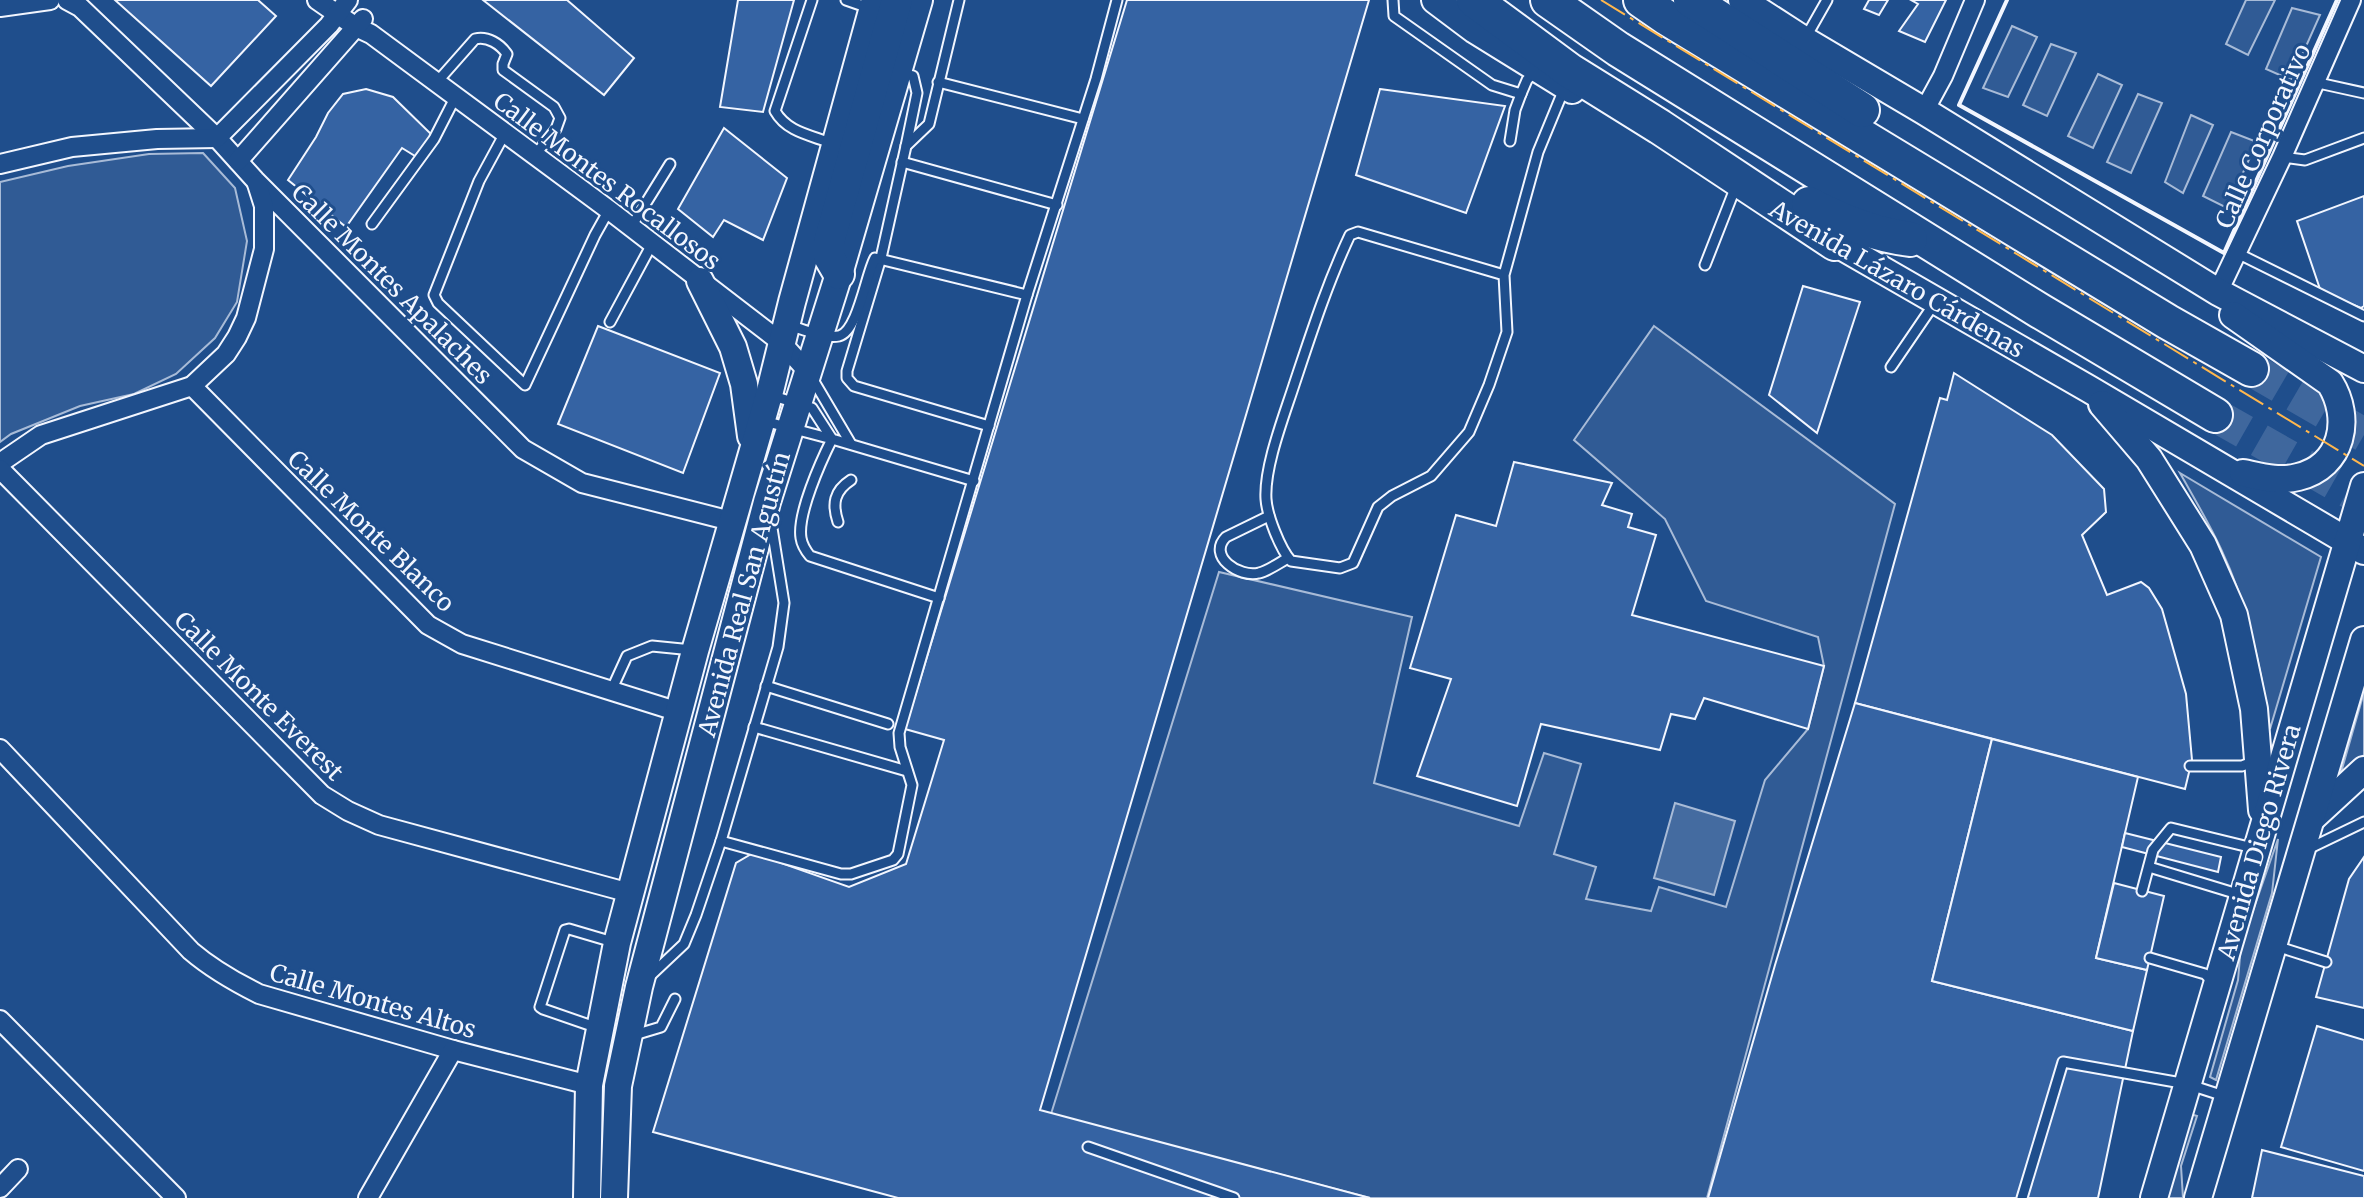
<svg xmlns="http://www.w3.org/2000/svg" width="2364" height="1198" font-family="Merriweather,serif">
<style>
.green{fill:#305b95;stroke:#a8bbd7;stroke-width:2}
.water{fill:#446ba0;stroke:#a8bbd7;stroke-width:2}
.building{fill:#3563a3;stroke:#f2f6ff;stroke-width:2}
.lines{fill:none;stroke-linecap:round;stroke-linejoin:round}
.highway-tunnel{stroke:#3f679d;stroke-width:34;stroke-dasharray:34 17;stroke-linecap:butt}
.lane-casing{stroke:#f2f6ff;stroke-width:13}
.street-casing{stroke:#f2f6ff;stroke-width:22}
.secondary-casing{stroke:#f2f6ff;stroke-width:30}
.primary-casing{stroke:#f2f6ff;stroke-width:34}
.highway-casing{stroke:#f2f6ff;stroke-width:38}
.lane{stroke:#1f4e8c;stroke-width:9}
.street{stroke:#1f4e8c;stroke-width:18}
.secondary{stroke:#1f4e8c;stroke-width:26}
.primary{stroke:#1f4e8c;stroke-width:30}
.highway{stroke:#1f4e8c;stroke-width:34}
.wall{stroke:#f2f6ff;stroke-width:4}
.power{stroke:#ffb74d;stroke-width:2;stroke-dasharray:28 6 4 6;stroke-linecap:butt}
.labels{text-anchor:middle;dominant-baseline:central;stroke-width:6;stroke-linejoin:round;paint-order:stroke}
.street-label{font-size:24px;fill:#f2f6ff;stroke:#1f4e8c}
</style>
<rect width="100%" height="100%" fill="#1f4e8c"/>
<g class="green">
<polygon points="2246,0 2275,0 2248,55 2226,44"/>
<polygon points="2292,8 2320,15 2291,80 2266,69"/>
<polygon points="2012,26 2037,37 2008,97 1983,88"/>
<polygon points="2051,44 2076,53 2047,116 2023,105"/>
<polygon points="2098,74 2122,85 2093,148 2068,136"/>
<polygon points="2138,94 2162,103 2131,173 2107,162"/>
<polygon points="2191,115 2213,125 2183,193 2165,182"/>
<polygon points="2231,132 2257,142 2227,208 2203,196"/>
<polygon points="203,153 235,188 247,241 237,302 215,338 176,374 134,394 80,406 11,434 0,442 0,182 68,166 149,154"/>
<polygon points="1654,326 1895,504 1707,1198 1370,1198 1051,1114 1219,572 1412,617 1374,783 1519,826 1544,753 1581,764 1554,854 1596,867 1586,899 1651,911 1659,887 1726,907 1765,780 1808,729 1824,666 1818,637 1706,601 1665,519 1574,440"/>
<path d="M2180 473 2321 557 2270 729C2261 667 2248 606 2221 549 2209 523 2194 498 2180 473Z"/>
<polygon points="2364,692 2364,755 2340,776"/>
<polygon points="2278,839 2272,893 2216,1080 2210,1077 2238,980 2241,945"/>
<polygon points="2190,1114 2197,1116 2181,1166 2183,1198 2166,1198"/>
</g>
<polygon class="water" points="1675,803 1735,821 1714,895 1654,878"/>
<g class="building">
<polygon points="115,0 258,0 276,16 211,86"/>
<polygon points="483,0 567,0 634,58 604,95"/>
<polygon points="738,0 794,0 763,112 720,107"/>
<polygon points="1127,0 1369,0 1040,1110 1370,1198 898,1198 653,1132 736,863 753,853 849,887 906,864 944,740 905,729"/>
<polygon points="1869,0 1888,0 1879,15 1864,9"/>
<polygon points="1911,0 1946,0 1925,42 1899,31 1918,4"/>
<polygon points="366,89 393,97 433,136 415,156 402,148 346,227 288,180 316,137 328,113 343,94"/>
<polygon points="1380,89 1505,106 1466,213 1356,175"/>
<polygon points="724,128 787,178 763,240 724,220 713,237 678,209"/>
<polygon points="2364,196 2364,306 2361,308 2321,292 2297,221"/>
<polygon points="1803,286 1860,302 1817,433 1769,395"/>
<polygon points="598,326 720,373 683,473 558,424"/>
<polygon points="1954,373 2052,435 2104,489 2106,512 2082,535 2107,595 2141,582 2149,588 2162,609 2186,694 2192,760 2185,789 1855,703 1940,398 1947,400"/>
<polygon points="1514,462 1612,483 1602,505 1632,514 1628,527 1656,535 1632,615 1824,666 1808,729 1704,698 1695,719 1671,714 1660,750 1541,724 1517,806 1417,776 1451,679 1410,668 1456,515 1496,526"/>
<polygon points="1855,703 1992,739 1932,981 2133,1031 2098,1198 1708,1198 1775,965"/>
<polygon points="1992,739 2138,777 2096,958 2147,970 2133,1031 1932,981"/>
<polygon points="2125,833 2221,857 2218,872 2122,847"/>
<polygon points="2364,857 2364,1008 2316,997 2349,879"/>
<polygon points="2114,883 2164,896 2147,970 2096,958"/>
<polygon points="2317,1026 2364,1040 2364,1171 2281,1147"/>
<polygon points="2262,1150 2364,1176 2364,1198 2252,1198"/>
</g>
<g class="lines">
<g class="highway-tunnel">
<polyline points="2251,369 2364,435"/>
<polyline points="2215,415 2364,500"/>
</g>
<g class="lane-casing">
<g id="lane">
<path d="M812 0 775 111C787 132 810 135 831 143"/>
<polyline points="846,0 869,8"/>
<polyline points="959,0 929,124 906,146 881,258 847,371 847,378 854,386 989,426"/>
<polyline points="1393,0 1394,16 1492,85 1521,94 1527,80 1535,71"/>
<polyline points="1806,37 1827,0"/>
<polyline points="900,73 913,76 917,93 906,146"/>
<path d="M437 82 475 39C488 36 500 44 507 54L503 64V70L554 107 560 118 556 129 535 155"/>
<polyline points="938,82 1083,119"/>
<polyline points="2314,82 2364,93"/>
<polyline points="505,133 479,181 434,295 438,303 525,385 595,235 609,210"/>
<polyline points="1510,141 1515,110 1521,94"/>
<polyline points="2282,157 2305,160 2364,138"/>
<polyline points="902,162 1057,205"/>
<polyline points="372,224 434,139 456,96"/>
<polyline points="631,227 670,164"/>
<polyline points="2237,253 2364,316"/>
<polyline points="1705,265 1736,186"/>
<path d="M1504 275 1358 232 1350 235C1327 284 1311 334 1294 385 1284 416 1264 467 1266 499 1267 515 1280 549 1291 561L1340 568 1353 563 1378 507 1392 496 1431 476 1469 432 1489 385 1507 332 1504 275 1538 152 1564 89"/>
<polyline points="610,322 652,244"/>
<path d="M790 326C804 329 824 339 839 336 858 331 866 274 875 258L1027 295"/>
<polyline points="1891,367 1934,304"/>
<polyline points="812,378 851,444"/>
<polyline points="770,395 812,408 832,439 974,481"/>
<path d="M764 421 832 439C821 461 797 514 801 538 802 545 806 551 810 556L939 598"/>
<path d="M1269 516 1226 537C1207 556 1239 578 1259 573 1268 571 1279 563 1288 558"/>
<path d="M838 522C832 504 834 491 851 480"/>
<polyline points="766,686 888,724"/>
<polyline points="611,691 627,656 652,646 692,650"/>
<polyline points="754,727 907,771"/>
<polyline points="2190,766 2242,766 2255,761"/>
<polyline points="721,841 841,874 851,874 893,860 898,854 912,785 900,747 899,733 1027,295 1096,79 1117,0"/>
<polyline points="2306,850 2364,822"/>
<polyline points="2149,867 2241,895"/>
<polyline points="2142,891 2153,850 2171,828 2253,848"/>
<polyline points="2276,946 2326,962"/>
<polyline points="2150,958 2205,974 2213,982"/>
<polyline points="650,976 684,944 696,915 721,841 778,647 784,603 771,522"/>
<polyline points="598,1028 543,1009 540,1007 565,930 569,929 613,942"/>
<polyline points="631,1036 661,1027 675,999"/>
<polyline points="1088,1147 1234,1198"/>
<polyline points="2022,1198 2063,1062 2187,1084 2224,1096"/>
</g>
</g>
<g class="street-casing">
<g id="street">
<polyline points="67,0 80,7 217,138 255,180 523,449 582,483 731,521"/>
<polyline points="317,0 356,27 371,34 609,210 782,343 808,372"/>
<polyline points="0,7 50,0"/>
<polyline points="1924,111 1943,76 1975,0"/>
<polyline points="238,161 363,19"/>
<polyline points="0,164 72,147 157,139 217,138 329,25 348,0"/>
<polyline points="2218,292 2282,157 2351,0"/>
<polyline points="192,386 428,625 462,644 679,712"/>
<polyline points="0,463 41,435 192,386 226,354 237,337 246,318 264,249 264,206 257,184"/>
<polyline points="0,469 322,795 348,811 379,825 630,893"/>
<path d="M0 749 191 951C212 969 235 982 259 994L453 1050 589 1085"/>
<polyline points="0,1020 176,1198"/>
<polyline points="0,1188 18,1169"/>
<polyline points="368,1198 453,1050"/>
</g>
</g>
<g class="secondary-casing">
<g id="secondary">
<polyline points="1435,0 1475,30 1572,90"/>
<polyline points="1742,0 1804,40 1924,111 2218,292 2364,369"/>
<polyline points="1820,234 2089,389 2364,551"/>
<polyline points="700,281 733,347 744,384 751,436"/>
<path d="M2233 315 2330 383C2352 418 2343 466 2298 477 2279 482 2262 477 2243 473"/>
<polyline points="2102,404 2149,459 2203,545 2234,615 2254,709 2262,810"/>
<polyline points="2312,818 2364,770"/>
<polyline points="587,1198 589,1085 617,943 695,651 769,395 792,302 875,0"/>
<polyline points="614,1198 618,1086 639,987 767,502 839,274 919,0"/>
<polyline points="2154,1198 2364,486"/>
<polyline points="2198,1198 2364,640"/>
</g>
</g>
<g class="primary-casing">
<polyline id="primary" points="839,274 829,257 829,242 897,0"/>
</g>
<g class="highway-casing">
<g id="highway">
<polyline points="1474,0 1570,71 1660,127 1835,243"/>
<polyline points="1548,0 1618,49 2040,311 2215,415"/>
<polyline points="1641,0 1667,18 2168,322 2251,369"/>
<polyline points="1691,0 1862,110"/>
<path d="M1809 204C1842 222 1873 234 1910 239"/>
</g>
</g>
<use href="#lane" class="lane"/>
<use href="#street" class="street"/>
<use href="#secondary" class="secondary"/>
<use href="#primary" class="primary"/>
<use href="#highway" class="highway"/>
<polyline class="wall" points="2007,0 1959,105 2224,253 2337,0"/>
<polyline class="power" points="1601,0 2364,466"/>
</g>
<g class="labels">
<g class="street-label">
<text transform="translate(2263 136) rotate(-66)">Calle Corporativo</text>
<text transform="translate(607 181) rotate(37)">Calle Montes Rocallosos</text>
<text transform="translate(1897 279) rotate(30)">Avenida Lázaro Cárdenas</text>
<text transform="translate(392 284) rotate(45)">Calle Montes Apalaches</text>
<text transform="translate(371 531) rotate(44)">Calle Monte Blanco</text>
<text transform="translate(744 594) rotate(-75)">Avenida Real San Agustín</text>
<text transform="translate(259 696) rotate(45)">Calle Monte Everest</text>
<text transform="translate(2259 842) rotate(-74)">Avenida Diego Rivera</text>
<text transform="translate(373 1001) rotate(16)">Calle Montes Altos</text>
</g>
</g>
</svg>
